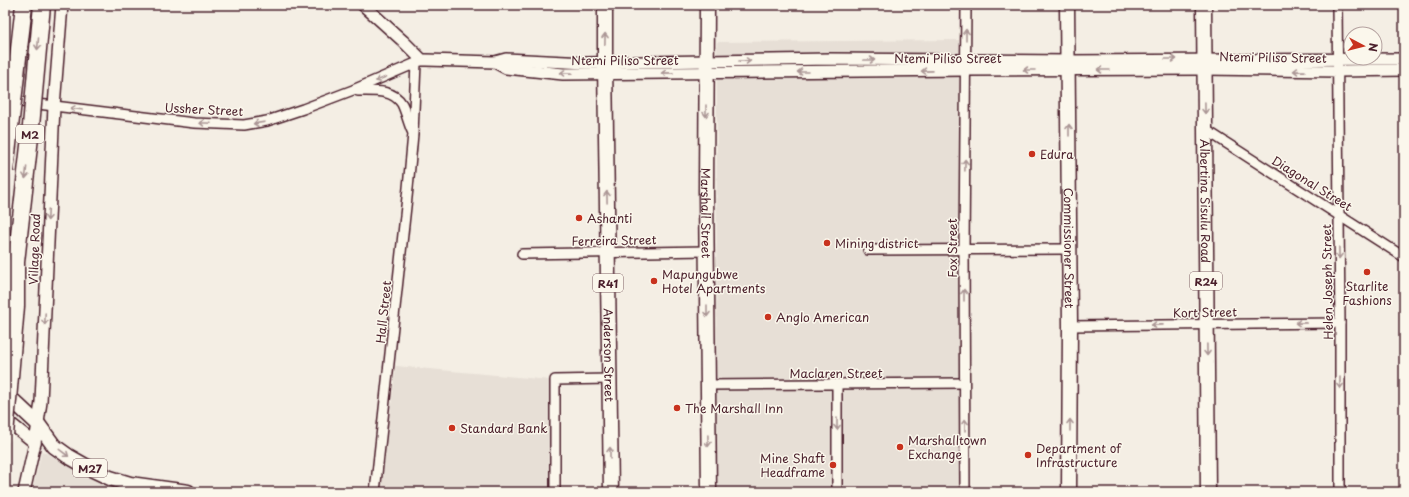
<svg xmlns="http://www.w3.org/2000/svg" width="1409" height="497" font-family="'Playpen Sans',sans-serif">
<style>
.built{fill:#e7dfd6}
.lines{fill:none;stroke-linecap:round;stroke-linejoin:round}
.minor-casing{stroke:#4a1f2b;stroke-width:12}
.tertiary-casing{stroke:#4a1f2b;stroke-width:14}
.primary-casing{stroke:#4a1f2b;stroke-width:17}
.motorway-casing{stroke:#4a1f2b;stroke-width:19}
.minor{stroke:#fbf7ec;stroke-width:9}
.tertiary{stroke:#fbf7ec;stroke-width:11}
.primary{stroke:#fbf7ec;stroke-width:14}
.motorway{stroke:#fbf7ec;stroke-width:16}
.motorway-bridge-casing{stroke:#4a1f2b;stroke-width:19;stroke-linecap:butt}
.motorway-bridge{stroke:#fbf7ec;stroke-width:16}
.oneway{stroke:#ab9695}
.poi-dot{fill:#c8321e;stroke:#fbf7ec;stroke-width:1.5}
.labels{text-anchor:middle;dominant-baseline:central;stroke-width:3;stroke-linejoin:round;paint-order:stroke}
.shield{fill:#fbf7ec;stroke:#7f6065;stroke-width:1}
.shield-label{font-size:11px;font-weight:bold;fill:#4a1f2b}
.street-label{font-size:12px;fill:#4a1f2b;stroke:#fbf7ec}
.poi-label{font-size:12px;fill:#4a1f2b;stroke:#fbf7ec;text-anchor:start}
</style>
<rect width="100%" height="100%" fill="#f4eee4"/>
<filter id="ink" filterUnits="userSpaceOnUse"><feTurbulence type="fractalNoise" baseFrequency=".025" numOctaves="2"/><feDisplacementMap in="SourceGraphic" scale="8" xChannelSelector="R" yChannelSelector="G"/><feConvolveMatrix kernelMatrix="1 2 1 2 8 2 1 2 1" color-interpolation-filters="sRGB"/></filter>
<g filter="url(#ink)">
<g class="built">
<polygon points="959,40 960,492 716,492 717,42"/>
<polygon points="396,366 550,380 551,492 380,492"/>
<polygon points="42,451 119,492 32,492"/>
</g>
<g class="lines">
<g class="minor-casing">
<g id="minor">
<polyline points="1337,5 1340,323 1340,492"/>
<path d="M358 91C373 91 393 89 402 104 406 112 408 122 412 131"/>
<polyline points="5,100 194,123 244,125 267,121 303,109 353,90 416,63"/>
<polyline points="1206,130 1404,257"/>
<polyline points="868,250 1069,249"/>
<polyline points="522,254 707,251"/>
<polyline points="1070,326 1340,323"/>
<polyline points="707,385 964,383"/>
<polyline points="837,385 837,492"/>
<polyline points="375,492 408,188 413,134 416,63 422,60"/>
<polyline points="555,492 555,380 610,379"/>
<polyline points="965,492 964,249 966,5"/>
</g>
</g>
<g class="tertiary-casing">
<g id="tertiary">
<polyline points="363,5 403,41 422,60 426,60 495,62 506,59 586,63 830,59 1068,61 1404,59"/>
<polyline points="495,62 506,68 563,74 966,70 1205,69 1338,71 1404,70"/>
<polyline points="5,419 35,443"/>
<polyline points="24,492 35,443 41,402 54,106 62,5"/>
</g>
</g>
<g class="primary-casing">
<g id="primary">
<path id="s1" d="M605 5V63L611 492"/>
<path id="s2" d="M707 5 706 191 709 492"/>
<path id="s3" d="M1067 5 1070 326 1069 492"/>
<path id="s4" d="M1204 5 1208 492"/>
<polyline points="5,393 38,424 54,446 68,456 91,469 110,478 130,484 188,492"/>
</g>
</g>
<g class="motorway-casing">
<polyline id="motorway" points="13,5 14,48"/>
</g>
<use href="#minor" class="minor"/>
<use href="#tertiary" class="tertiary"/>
<use href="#primary" class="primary"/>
<use href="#motorway" class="motorway"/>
<g class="motorway-bridge-casing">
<g id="motorway-bridge">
<polyline points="5,171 24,5"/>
<polyline points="5,435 16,306 16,262 30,137 42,5"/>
</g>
</g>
<use href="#motorway-bridge" class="motorway-bridge"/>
</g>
<defs><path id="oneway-shaft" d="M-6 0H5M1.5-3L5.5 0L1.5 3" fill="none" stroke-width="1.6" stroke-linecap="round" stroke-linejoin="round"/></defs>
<g class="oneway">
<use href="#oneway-shaft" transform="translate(966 35) rotate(-90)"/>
<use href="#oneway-shaft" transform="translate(605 39) rotate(-89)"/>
<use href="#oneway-shaft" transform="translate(38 44) rotate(95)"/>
<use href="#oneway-shaft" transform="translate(1171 59)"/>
<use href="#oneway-shaft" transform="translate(869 60)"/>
<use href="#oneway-shaft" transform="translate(745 61) rotate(-1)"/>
<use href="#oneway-shaft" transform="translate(1029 70) rotate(-180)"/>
<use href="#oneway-shaft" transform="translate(1103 70) rotate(180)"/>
<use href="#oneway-shaft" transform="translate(927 71) rotate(179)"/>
<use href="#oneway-shaft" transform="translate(1299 71) rotate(-179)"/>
<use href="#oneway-shaft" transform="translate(803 72) rotate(180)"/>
<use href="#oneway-shaft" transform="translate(566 73) rotate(-179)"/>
<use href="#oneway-shaft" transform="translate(667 73) rotate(179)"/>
<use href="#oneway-shaft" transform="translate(381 79) rotate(158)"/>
<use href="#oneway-shaft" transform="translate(1205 108) rotate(89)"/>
<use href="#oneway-shaft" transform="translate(76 109) rotate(-173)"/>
<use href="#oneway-shaft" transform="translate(706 111) rotate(90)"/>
<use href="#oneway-shaft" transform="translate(205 123) rotate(-177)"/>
<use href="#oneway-shaft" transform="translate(259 123) rotate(172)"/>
<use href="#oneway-shaft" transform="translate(1069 130) rotate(-90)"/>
<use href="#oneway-shaft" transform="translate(965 165) rotate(-89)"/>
<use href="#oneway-shaft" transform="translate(26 173) rotate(96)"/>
<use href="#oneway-shaft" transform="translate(607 197) rotate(-91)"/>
<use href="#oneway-shaft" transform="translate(48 215) rotate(93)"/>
<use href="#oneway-shaft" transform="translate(1339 253) rotate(89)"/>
<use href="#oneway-shaft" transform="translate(964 295) rotate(-90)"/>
<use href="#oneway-shaft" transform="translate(707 311) rotate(90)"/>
<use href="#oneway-shaft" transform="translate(45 319) rotate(92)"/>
<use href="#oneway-shaft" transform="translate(1301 323) rotate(179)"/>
<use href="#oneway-shaft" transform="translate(1157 325) rotate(179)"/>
<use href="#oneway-shaft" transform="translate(1207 350) rotate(89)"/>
<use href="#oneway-shaft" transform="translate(1340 383) rotate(90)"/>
<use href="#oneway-shaft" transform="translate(837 424) rotate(90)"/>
<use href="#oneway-shaft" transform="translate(965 425) rotate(-90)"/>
<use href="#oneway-shaft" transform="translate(1070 425) rotate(-90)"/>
<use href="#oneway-shaft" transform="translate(708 441) rotate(89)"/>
<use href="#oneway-shaft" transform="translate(64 453) rotate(37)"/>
<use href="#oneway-shaft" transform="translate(610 453) rotate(-90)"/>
</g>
</g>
<g class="poi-dot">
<circle cx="1032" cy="154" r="4"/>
<circle cx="579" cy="218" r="4"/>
<circle cx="827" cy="243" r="4"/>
<circle cx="1367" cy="272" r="4"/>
<circle cx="654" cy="281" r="4"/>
<circle cx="768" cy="317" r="4"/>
<circle cx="677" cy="408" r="4"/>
<circle cx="452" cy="428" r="4"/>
<circle cx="900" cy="447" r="4"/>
<circle cx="1028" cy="455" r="4"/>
<circle cx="833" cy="465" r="4"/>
</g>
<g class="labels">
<g class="shield">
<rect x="16" y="125" width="28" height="18" rx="3"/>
<rect x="1190" y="272" width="32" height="18" rx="3"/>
<rect x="593" y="274" width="30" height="18" rx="3"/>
<rect x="73" y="459" width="34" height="18" rx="3"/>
</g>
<g class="shield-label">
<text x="30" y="134">M2</text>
<text x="1206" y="281">R24</text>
<text x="608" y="283">R41</text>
<text x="90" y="468">M27</text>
</g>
<g class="street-label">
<text transform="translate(1273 57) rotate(1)">Ntemi Piliso Street</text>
<text x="948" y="58">Ntemi Piliso Street</text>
<text x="625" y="60">Ntemi Piliso Street</text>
<text transform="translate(204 109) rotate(3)">Ussher Street</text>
<text transform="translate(1312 183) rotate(32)">Diagonal Street</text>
<text stroke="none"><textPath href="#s4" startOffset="196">Albertina Sisulu Road</textPath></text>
<text stroke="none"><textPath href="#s2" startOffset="208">Marshall Street</textPath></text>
<text transform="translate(614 240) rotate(-1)">Ferreira Street</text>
<text transform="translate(952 248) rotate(-90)">Fox Street</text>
<text stroke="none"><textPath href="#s3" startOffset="243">Commissioner Street</textPath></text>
<text transform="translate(34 249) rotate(-88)">Village Road</text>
<text transform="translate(1327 282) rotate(-91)">Helen Joseph Street</text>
<text transform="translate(383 312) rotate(-84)">Hall Street</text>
<text transform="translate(1205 312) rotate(-1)">Kort Street</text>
<text stroke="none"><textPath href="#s1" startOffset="350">Anderson Street</textPath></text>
<text x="836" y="373">Maclaren Street</text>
</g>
<g class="poi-label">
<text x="1040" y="154">Edura</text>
<text x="587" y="218">Ashanti</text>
<text x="835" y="243">Mining district</text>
<text x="662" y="274">Mapungubwe<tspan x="662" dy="14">Hotel Apartments</tspan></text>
<text x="1367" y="286" text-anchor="middle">Starlite<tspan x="1367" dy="14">Fashions</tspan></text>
<text x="776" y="317">Anglo American</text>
<text x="685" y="408">The Marshall Inn</text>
<text x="460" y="428">Standard Bank</text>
<text x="908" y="440">Marshalltown<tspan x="908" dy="14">Exchange</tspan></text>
<text x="1036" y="448">Department of<tspan x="1036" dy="14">Infrastructure</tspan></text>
<text x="825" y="458" text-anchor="end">Mine Shaft<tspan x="825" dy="14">Headframe</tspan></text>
</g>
</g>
<rect width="1409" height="497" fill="none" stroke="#fbf7ec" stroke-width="20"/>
<rect x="10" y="10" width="1389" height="477" fill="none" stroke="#4a1f2b" stroke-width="1.5" filter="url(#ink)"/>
<g transform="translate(1363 46) rotate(97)"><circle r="19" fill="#fbf7ec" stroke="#b4a19f"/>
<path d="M0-3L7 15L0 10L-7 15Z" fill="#c8321e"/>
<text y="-6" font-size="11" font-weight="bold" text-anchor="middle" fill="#4a1f2b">N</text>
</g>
</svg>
